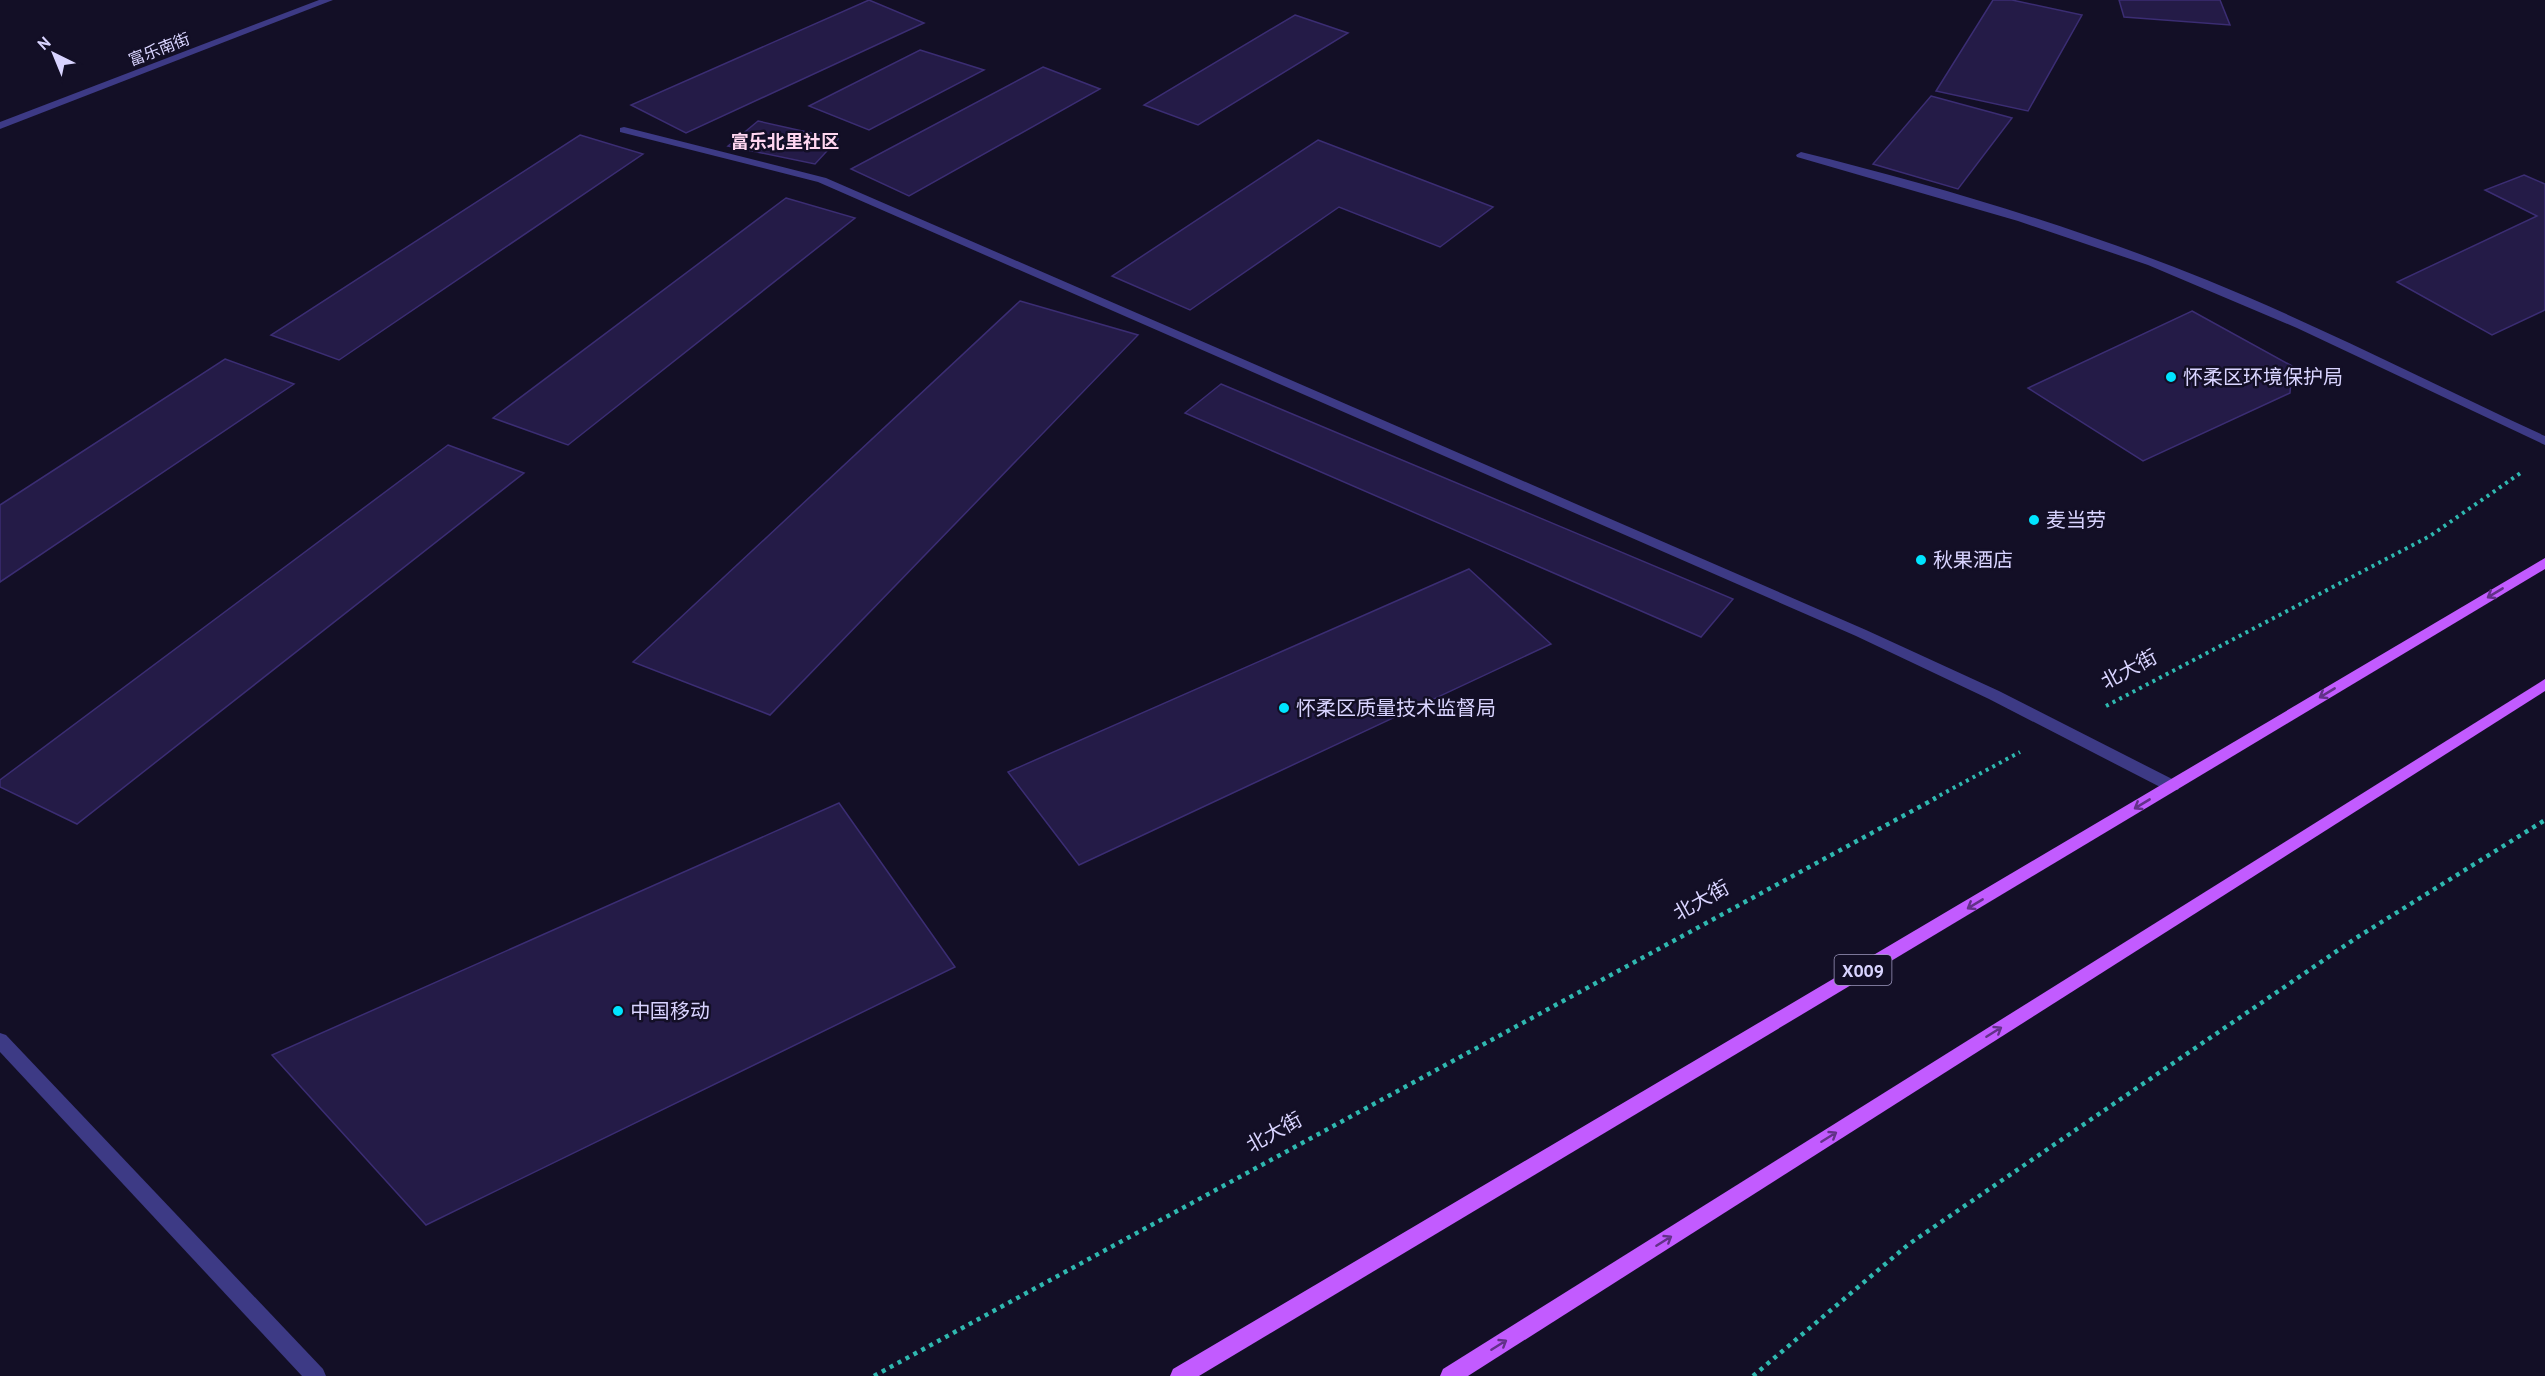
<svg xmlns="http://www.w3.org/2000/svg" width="2545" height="1376" font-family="'PT Sans','Noto Sans SC',sans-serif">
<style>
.building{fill:#241b47;stroke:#3b2d73;stroke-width:1.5}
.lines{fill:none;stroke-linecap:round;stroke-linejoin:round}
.path-far1{stroke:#2fb8b0;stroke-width:4;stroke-dasharray:3 4.5;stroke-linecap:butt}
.path{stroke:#2fb8b0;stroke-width:4.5;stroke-dasharray:4 5;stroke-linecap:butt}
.minor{fill:#3d3a85;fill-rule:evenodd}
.primary{fill:#c25bff;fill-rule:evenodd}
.oneway{stroke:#623188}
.poi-dot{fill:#00e5ff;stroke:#130f26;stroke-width:2}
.labels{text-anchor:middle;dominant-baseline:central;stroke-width:5;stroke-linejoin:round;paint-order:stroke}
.far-street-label{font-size:16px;fill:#d9d4ff;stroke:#130f26}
.far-quarter-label{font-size:18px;font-weight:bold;fill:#ffd6f0;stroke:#130f26}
.shield{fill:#130f26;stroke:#9e99be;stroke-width:1.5}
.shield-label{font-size:18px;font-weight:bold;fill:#d9d4ff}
.poi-label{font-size:20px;fill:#d9d4ff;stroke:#130f26;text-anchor:start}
.street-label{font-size:20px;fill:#d9d4ff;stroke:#130f26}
</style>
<rect width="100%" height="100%" fill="#130f26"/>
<g class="building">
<polygon points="869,0 924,23 686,133 631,105"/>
<polygon points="1993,0 2012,0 2082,15 2028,111 1936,91"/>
<polygon points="2119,0 2220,0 2230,25 2124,17"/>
<polygon points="1295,15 1348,33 1198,125 1144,105"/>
<polygon points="920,50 984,70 869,130 809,106"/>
<polygon points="1043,67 1100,89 909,196 851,169"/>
<polygon points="1931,96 2012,118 1958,189 1873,164"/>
<polygon points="758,121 838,139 815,164 728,146"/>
<polygon points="580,135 643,154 339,360 271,335"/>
<polygon points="1318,140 1493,207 1440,247 1339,207 1190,310 1112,276"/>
<polygon points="2524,175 2545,184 2545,310 2492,335 2397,282 2537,216 2485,190"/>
<polygon points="786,198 855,218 568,445 493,418"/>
<polygon points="1020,301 1138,335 770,715 633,662"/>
<polygon points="2192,311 2292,366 2290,393 2143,461 2028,388"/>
<polygon points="225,359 294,384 0,582 0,505"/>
<polygon points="1221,384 1733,599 1701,637 1185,413"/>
<polygon points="448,445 524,473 77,824 0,787 0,780"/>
<polygon points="1469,569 1551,644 1079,865 1008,772"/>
<polygon points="839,803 955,967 426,1225 272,1055"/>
</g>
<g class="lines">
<g class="path-far1">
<polyline points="2106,706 2430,536 2522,472"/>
<polyline points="1933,799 2020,752"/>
</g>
<g class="path">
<polyline points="874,1376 1936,798"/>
<polyline points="1753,1376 1909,1244 2356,938 2545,820"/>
</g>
<g class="minor">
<polygon points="319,0 333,0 0,129 0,122"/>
<polygon points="624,127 826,178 1866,630 1999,691 2178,782 2180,786 2178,790 2166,790 1989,699 1856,636 818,182 620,132 620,128"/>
<path d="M1801 152C1938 186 2076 227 2207 280 2322 327 2433 384 2545 436V445L2297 328 2148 265 2018 221 1797 157 1796 155Z"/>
<polygon points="0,1033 6,1035 323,1369 326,1376 302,1376 0,1052"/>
</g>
<g class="primary">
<polygon points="2545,558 2545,569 1199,1376 1170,1376 1173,1369"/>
<polygon points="2545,679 2545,691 1468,1376 1440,1376 1443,1369"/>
</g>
</g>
<defs><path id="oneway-shaft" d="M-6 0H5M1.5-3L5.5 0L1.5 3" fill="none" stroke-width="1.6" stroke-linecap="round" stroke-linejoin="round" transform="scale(1.5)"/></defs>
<g class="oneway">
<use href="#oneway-shaft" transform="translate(2495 593) rotate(149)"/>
<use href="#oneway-shaft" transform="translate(2327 693) rotate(149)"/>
<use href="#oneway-shaft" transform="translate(2142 804) rotate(149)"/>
<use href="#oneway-shaft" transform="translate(1975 904) rotate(149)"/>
<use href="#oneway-shaft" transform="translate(1994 1032) rotate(-32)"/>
<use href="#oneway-shaft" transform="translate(1829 1137) rotate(-32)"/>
<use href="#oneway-shaft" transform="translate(1664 1241) rotate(-32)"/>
<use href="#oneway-shaft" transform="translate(1499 1345) rotate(-32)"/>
</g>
<g class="poi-dot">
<circle cx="2171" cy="377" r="6"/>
<circle cx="2034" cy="520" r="6"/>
<circle cx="1921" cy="560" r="6"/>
<circle cx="1284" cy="708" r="6"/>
<circle cx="618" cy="1011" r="6"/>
</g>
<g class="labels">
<g class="far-street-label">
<text transform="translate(159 49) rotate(-21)">富乐南街</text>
</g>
<g class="far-quarter-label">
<text x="785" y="141">富乐北里社区</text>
</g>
<rect class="shield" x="1834.5" y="955" width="57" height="30" rx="4.5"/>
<g class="shield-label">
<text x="1863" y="970">X009</text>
</g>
<g class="poi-label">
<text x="2183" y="377">怀柔区环境保护局</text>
<text x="2046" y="520">麦当劳</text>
<text x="1933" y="560">秋果酒店</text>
<text x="1296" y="708">怀柔区质量技术监督局</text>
<text x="630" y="1011">中国移动</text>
</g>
<g class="street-label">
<text transform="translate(2129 669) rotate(-28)">北大街</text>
<text transform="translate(1701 900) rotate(-29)">北大街</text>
<text transform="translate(1274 1132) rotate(-29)">北大街</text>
</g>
</g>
<g transform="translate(54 54) rotate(317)" stroke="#130f26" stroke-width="4.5" paint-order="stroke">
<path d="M0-4.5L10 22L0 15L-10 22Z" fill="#d9d4ff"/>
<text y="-9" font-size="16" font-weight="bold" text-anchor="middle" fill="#d9d4ff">N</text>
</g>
</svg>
